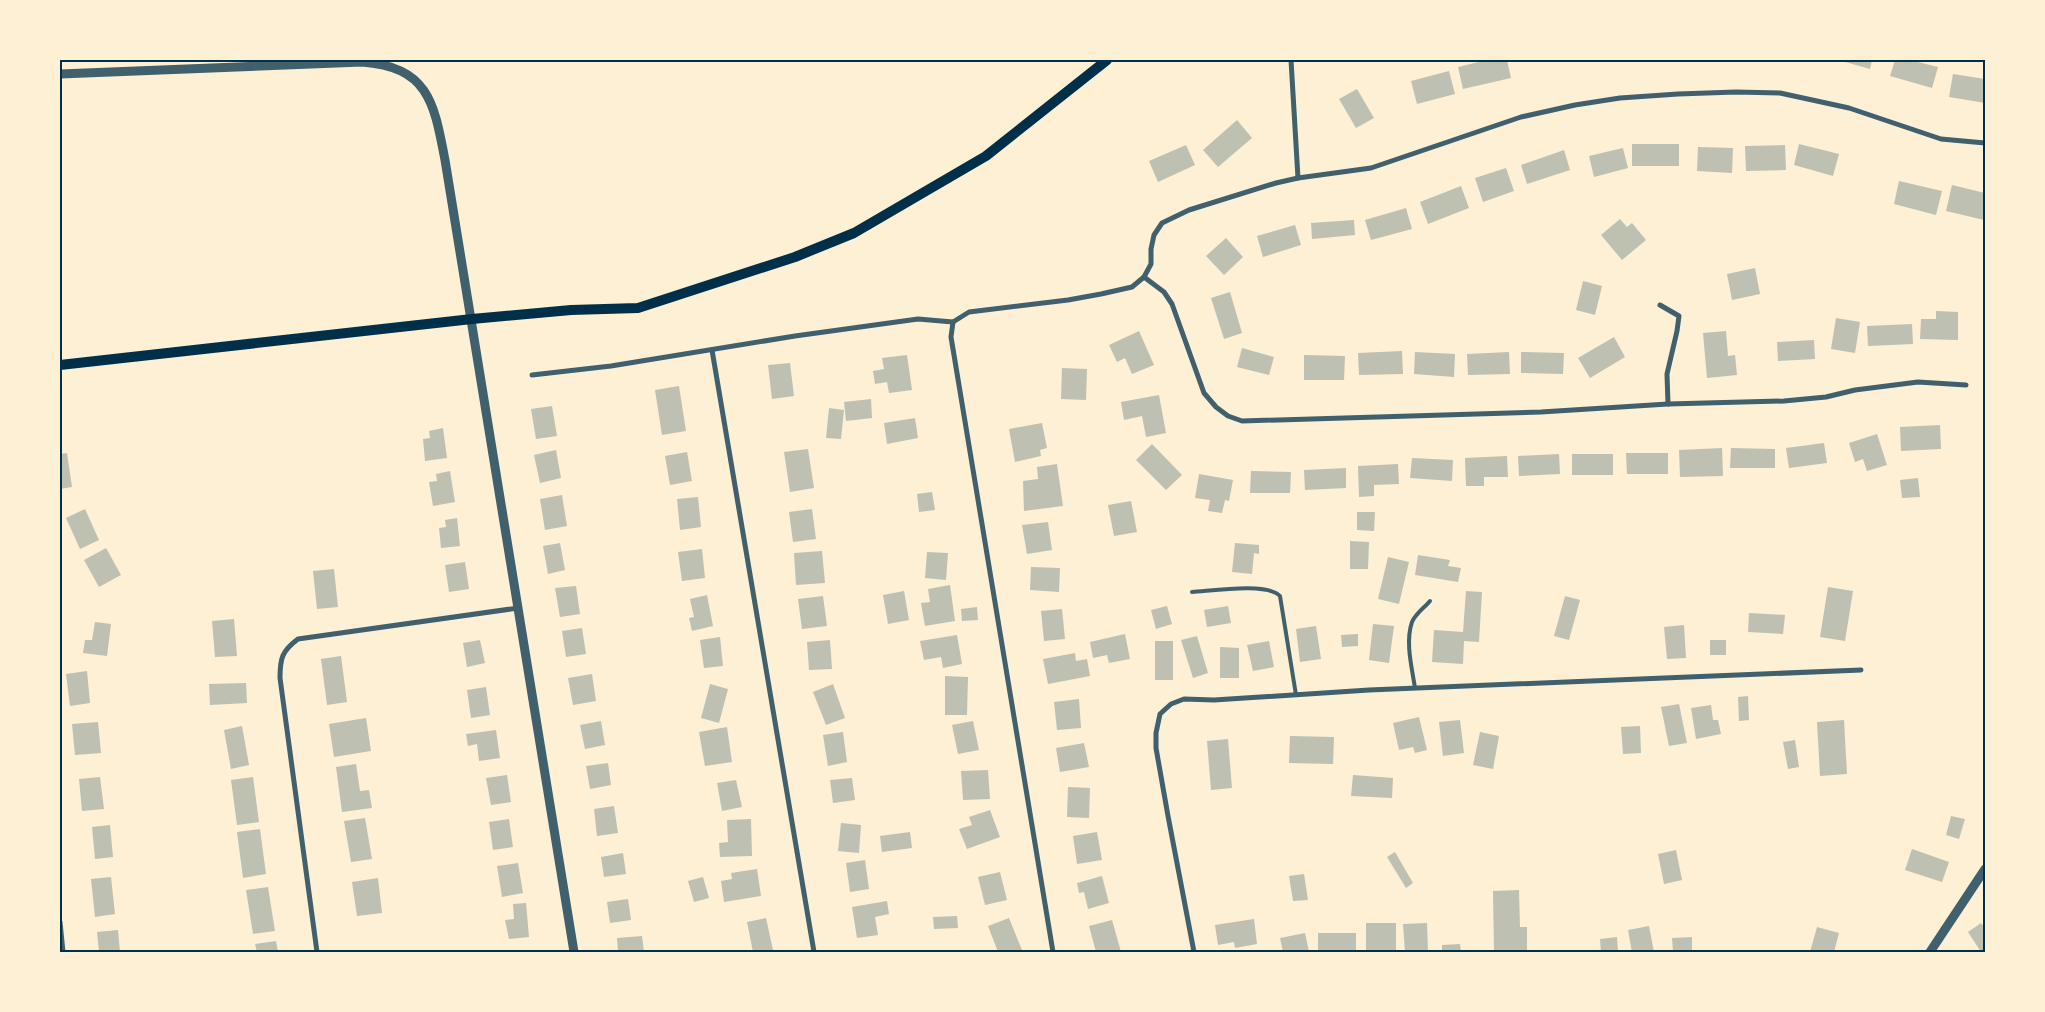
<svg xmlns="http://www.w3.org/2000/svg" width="2045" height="1012" font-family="Roboto,sans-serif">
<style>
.building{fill:#bec0b2}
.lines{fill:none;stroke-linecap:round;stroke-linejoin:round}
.service{stroke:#3f606c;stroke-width:4}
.minor{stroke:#3f606c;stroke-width:5}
.tertiary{stroke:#3f606c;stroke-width:9}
.secondary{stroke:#003049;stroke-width:10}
.neatline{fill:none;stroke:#003049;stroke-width:2}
</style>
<rect width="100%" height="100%" fill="#fdf0d5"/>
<g class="building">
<polygon points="1487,60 1507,60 1511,78 1463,89 1458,67"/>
<polygon points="1838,60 1872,60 1870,69"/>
<polygon points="1895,60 1910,60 1938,67 1932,88 1890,76"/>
<polygon points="1449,71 1455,94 1417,104 1411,81"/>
<polygon points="1953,74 1985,79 1985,103 1949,97"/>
<polygon points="1357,89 1374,118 1356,128 1339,99"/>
<polygon points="1237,120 1252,138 1218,167 1203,150"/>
<rect x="1632" y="144" width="47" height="22"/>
<polygon points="1799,144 1839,154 1833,176 1794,165"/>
<polygon points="1186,145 1195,165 1158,182 1149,161"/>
<polygon points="1785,145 1786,170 1746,171 1745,146"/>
<polygon points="1698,147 1733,148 1732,173 1697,171"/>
<polygon points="1623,148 1628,168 1594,177 1589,156"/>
<polygon points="1564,150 1570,170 1527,184 1521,165"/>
<polygon points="1506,168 1514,191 1483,202 1475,178"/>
<polygon points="1899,181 1942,191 1936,215 1894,204"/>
<polygon points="1952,185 1985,193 1984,220 1946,211"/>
<polygon points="1461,186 1469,208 1428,224 1420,202"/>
<polygon points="1406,208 1412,229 1371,240 1365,220"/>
<polygon points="1620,219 1627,227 1632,223 1646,240 1622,260 1601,235"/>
<polygon points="1354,220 1355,235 1312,239 1311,223"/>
<polygon points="1295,225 1301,245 1263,257 1257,236"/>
<polygon points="1226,238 1243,257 1224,275 1206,256"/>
<polygon points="1755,268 1760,294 1732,300 1727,274"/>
<polygon points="1583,281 1602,286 1595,315 1576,310"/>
<polygon points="1230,292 1242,333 1224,339 1211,298"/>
<polygon points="1936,311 1958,312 1958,340 1920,339 1921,319 1936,319"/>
<polygon points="1836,318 1860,322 1855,353 1831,349"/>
<polygon points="1912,324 1913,344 1868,346 1867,326"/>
<polygon points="1139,331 1154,365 1132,374 1125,358 1117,362 1109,345"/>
<polygon points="1726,331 1728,356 1735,355 1737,375 1707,378 1703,333"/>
<polygon points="1614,337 1625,357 1590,378 1578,358"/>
<polygon points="1814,340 1815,359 1778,361 1777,342"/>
<polygon points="1242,348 1274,357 1269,375 1237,367"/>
<polygon points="1402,351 1403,374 1359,375 1358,353"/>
<polygon points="1415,352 1455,354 1454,377 1414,374"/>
<polygon points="1509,352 1510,374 1468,375 1467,354"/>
<polygon points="1521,352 1564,353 1563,374 1521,373"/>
<polygon points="907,355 912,390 889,393 887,382 875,384 873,371 884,369 882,358"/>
<polygon points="1304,355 1345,356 1344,380 1304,380"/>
<polygon points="790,363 794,396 772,399 768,365"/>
<polygon points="1062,368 1087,369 1086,400 1061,399"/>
<polygon points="679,386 686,431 662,435 655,390"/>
<polygon points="1159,395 1166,433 1146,437 1142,416 1124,420 1121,402"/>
<polygon points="871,399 872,418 846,421 844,402"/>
<polygon points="552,406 557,436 536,439 531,409"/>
<polygon points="829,408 844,410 841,439 826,438"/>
<polygon points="915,418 918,438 887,444 884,423"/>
<polygon points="1042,423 1047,448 1040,450 1041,456 1015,462 1009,429"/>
<polygon points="1940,425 1941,449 1901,451 1900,427"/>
<polygon points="443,428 447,458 425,461 423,439 430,438 429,431"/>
<polygon points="1877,434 1887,465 1867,471 1863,459 1855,462 1849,443"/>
<polygon points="1824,443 1827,463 1789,468 1786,448"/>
<polygon points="1152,444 1182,475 1166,490 1136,460"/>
<polygon points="1722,448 1723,476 1680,477 1679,450"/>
<polygon points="1731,448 1775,449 1775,468 1730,468"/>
<polygon points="808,449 814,488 790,492 784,452"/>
<polygon points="556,450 561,478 540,483 534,455"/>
<polygon points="687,452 692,481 670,485 665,456"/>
<polygon points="67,453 72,487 60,489 60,454"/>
<polygon points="1626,453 1668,453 1668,474 1627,474"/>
<polygon points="1559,454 1560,474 1519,476 1518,456"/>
<rect x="1572" y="454" width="41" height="21"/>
<polygon points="1507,456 1508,477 1484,477 1484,486 1466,486 1465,458"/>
<polygon points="1412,458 1453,460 1452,481 1410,478"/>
<polygon points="1057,464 1063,506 1024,511 1023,481 1038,479 1037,467"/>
<polygon points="1398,464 1399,484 1374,485 1374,496 1359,497 1358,466"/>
<polygon points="1346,468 1346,488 1305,490 1304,470"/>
<polygon points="450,471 455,502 433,506 429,482 437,481 436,474"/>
<polygon points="1251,471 1291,472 1290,493 1250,493"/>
<polygon points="1199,474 1233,480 1229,501 1225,500 1222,513 1208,511 1210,500 1195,498"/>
<polygon points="1918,478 1920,497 1902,498 1900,480"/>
<polygon points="932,492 935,510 919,512 917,494"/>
<polygon points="562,495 567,526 545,530 540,499"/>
<polygon points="698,497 701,527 680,530 677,499"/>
<polygon points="1131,501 1137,532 1114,536 1108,505"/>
<polygon points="85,509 99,540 80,549 66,518"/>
<polygon points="812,509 816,539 793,542 789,512"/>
<polygon points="1357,512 1375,512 1374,531 1357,530"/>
<polygon points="457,518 460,546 441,548 439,528 446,527 445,520"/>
<polygon points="1048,522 1052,550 1027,554 1022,525"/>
<polygon points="1350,541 1369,542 1368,569 1350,569"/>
<polygon points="560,543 565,570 548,574 543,546"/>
<polygon points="1235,543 1259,545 1259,554 1254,553 1252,574 1232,572"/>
<polygon points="106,548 121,575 99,587 84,560"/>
<polygon points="702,549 705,578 682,581 678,552"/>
<polygon points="822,551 825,583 796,585 794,553"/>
<polygon points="927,552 948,553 946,580 925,578"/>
<polygon points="1418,555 1450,560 1448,566 1461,568 1458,582 1415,575"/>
<polygon points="1388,557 1409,562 1399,604 1378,599"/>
<polygon points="465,562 469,589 449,592 445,565"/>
<polygon points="1031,567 1060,568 1059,592 1030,590"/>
<polygon points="334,569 338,607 317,609 313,571"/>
<polygon points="950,585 955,621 925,626 921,603 930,602 928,589"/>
<polygon points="576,586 580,614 560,617 555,588"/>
<polygon points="1828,587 1853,591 1845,641 1820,637"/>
<polygon points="904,591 909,620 888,624 883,595"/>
<polygon points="1466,591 1482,592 1479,642 1464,641 1463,664 1432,662 1434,630 1463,632"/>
<polygon points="707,595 713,626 692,631 689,618 694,617 690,599"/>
<polygon points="823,596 827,626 802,629 798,599"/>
<polygon points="1565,596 1580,600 1569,640 1554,636"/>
<polygon points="1167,606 1172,624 1156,629 1151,610"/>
<polygon points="1228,606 1231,623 1207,627 1204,610"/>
<polygon points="977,607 978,620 962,621 961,609"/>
<polygon points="1062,609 1065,639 1044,641 1041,611"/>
<polygon points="1749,613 1785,615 1783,634 1748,632"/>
<polygon points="234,619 237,656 215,657 212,621"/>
<polygon points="95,622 111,624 107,656 83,653 85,640 92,640"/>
<polygon points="1373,624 1394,626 1389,663 1369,660"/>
<polygon points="1684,625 1686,658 1667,659 1664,627"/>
<polygon points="1316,626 1321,659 1300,662 1296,629"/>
<polygon points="582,628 586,654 566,657 562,631"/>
<polygon points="1125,634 1130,659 1109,663 1107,655 1093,658 1090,642"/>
<polygon points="1358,634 1358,646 1342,647 1341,635"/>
<polygon points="957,635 962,664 943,668 941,657 924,660 920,641"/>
<polygon points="1197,636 1208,673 1193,678 1181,640"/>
<polygon points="720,637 723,666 704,668 700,640"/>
<polygon points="480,640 485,663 467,667 463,643"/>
<polygon points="830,640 832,669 809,670 807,642"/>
<rect x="1710" y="640" width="16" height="15"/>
<rect x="1155" y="641" width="18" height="39"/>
<polygon points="1269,641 1274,667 1253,671 1247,645"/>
<polygon points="1220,647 1239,648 1239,678 1220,678"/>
<polygon points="1075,653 1076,661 1087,659 1090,676 1048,684 1043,659"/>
<polygon points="341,656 347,702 327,705 321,659"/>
<polygon points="87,671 90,703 70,706 66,674"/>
<polygon points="592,674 596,701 573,705 568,678"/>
<polygon points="945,676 968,677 967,715 945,715"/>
<polygon points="246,683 247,703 210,705 209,684"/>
<polygon points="710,684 728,689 719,723 701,718"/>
<polygon points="833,684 845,718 826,725 813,692"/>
<polygon points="486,687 490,715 471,718 467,690"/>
<polygon points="1748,696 1749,720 1739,721 1738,697"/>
<polygon points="1079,699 1081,728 1057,730 1054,702"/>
<polygon points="1679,704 1687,743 1669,746 1661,707"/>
<polygon points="1711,705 1713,720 1718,720 1721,734 1696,739 1691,708"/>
<polygon points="1419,717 1427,750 1415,753 1413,747 1399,750 1393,723"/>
<polygon points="366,718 371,751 334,757 329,724"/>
<polygon points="1460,720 1464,753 1443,756 1439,722"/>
<polygon points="1844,720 1847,774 1820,776 1817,722"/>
<polygon points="601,721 605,745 585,749 580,725"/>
<polygon points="973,721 979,750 958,754 952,725"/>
<polygon points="98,722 101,753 75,755 72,724"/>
<polygon points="242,726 249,765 231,769 224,730"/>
<polygon points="1640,726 1641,753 1623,754 1621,727"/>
<polygon points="727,727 732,762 705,766 699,732"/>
<polygon points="496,730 500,758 479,761 477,744 468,746 466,734"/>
<polygon points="843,732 847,762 828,766 823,735"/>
<polygon points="1480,732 1499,736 1493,769 1473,765"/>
<polygon points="1290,736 1334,737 1333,764 1289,763"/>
<polygon points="1228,739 1232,788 1211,790 1207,741"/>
<polygon points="1795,740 1799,767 1788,769 1783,742"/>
<polygon points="1084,743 1089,767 1060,772 1056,748"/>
<polygon points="608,763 611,785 590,789 586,766"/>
<polygon points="356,764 360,791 369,790 372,808 342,812 336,767"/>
<polygon points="988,770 990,799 963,800 961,771"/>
<polygon points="507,775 511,802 491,805 486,778"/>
<polygon points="1353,775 1393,778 1392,798 1351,796"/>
<polygon points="100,777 104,809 82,811 79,779"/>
<polygon points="253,777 259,822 237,825 231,780"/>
<polygon points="852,778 855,800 833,803 830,780"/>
<polygon points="736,780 742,807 722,811 717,783"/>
<polygon points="1068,787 1090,788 1089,818 1067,817"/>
<polygon points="614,806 618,833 597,836 594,809"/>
<polygon points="990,810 1000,837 967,849 959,829 972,825 969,817"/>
<polygon points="1951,816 1965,819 1959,839 1946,835"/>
<polygon points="365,818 372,859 351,862 344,821"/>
<polygon points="509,819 513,847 493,850 489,822"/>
<polygon points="751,819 752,856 720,857 719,843 728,842 727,820"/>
<polygon points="841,823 861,825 859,853 838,851"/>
<polygon points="110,825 113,857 95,859 92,827"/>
<polygon points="260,829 266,874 243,878 237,832"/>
<polygon points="910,832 912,848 882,852 880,836"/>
<polygon points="1097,832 1102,860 1077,864 1073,836"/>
<polygon points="1912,849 1949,862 1942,882 1905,870"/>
<polygon points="1676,850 1682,880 1664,884 1658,854"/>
<polygon points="1395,852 1413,883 1406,888 1387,857"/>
<polygon points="623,853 626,874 604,877 601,857"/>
<polygon points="865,860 869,889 850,892 846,863"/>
<polygon points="518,863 523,893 502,897 497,866"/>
<polygon points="757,869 761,896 724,902 721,881 732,879 731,873"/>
<polygon points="1000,872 1007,900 985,905 978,877"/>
<polygon points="1304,874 1308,900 1293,901 1289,876"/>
<polygon points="1102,876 1109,903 1088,909 1084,892 1079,893 1077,883"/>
<polygon points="111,877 115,914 95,917 91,879"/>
<polygon points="703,877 709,898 694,902 688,881"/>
<polygon points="378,878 382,913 357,916 352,882"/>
<polygon points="268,887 275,931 253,934 246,890"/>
<polygon points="1519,890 1520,927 1527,927 1527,951 1494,952 1493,891"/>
<polygon points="628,899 631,920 610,923 607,902"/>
<polygon points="887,901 889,914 875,917 878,935 857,938 852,907"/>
<polygon points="526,903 529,937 509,939 505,920 514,919 513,904"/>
<polygon points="957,916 958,928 934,929 933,917"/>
<polygon points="766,918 773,950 753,952 747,922"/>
<polygon points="1009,918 1022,950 998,952 988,926"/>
<polygon points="1254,919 1257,944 1235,948 1234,942 1218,945 1215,925"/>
<polygon points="1112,920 1121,952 1096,952 1089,926"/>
<rect x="1366" y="923" width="30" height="29"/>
<polygon points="1427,923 1428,952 1405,952 1403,924"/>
<polygon points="1981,923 1985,928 1985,952 1981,952 1968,932"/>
<polygon points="1649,926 1654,952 1632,952 1628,930"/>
<polygon points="1817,927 1839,933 1834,952 1810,952"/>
<polygon points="118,930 120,952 99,952 97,932"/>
<polygon points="1305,933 1309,952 1283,952 1280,938"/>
<rect x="1318" y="933" width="38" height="19"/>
<polygon points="642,936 644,952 618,952 617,938"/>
<polygon points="1617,937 1618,952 1601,952 1600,939"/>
<polygon points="1692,937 1692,952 1673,952 1672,938"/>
<polygon points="276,941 278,952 257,952 255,944"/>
<polygon points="1460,944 1461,952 1442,952 1442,945"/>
</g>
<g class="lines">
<g class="service">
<path d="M1192 592C1211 591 1267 582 1280 596L1296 695"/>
<path d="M1415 688C1412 668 1405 642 1412 622 1415 614 1425 607 1430 601"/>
</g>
<g class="minor">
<polyline points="1291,60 1298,178"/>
<polyline points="1144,277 1164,292 1172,304 1204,393 1216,407 1228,416 1242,421 1541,412 1668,404 1784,401 1826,397 1855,390 1918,382 1966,385"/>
<polyline points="1660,305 1679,316 1677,331 1667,374 1668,404"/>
<polyline points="953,322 951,337 1053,952"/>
<polyline points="712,350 814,952"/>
<polyline points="532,375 611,366 795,336 918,319 953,322 969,312 1068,300 1101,294 1132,287 1144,277 1151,264 1151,249 1154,235 1162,223 1189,210 1276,183 1298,178 1371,168 1521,117 1575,105 1620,98 1678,94 1736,92 1780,93 1849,108 1941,139 1985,143"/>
<polyline points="60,922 63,952"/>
<path d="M317 952 280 678C280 658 282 651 298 639L518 608"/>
<polyline points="1194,952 1168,816 1156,748 1156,733 1160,714 1171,704 1184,699 1214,700 1369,690 1861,670"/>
</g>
<g class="tertiary">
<path d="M60 74 362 62C429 67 434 103 445 160L574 952"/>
<polyline points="1930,952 1985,869"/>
</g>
<polyline class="secondary" points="60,365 472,319 571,310 638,308 795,257 854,233 986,156 1107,60"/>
</g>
<rect width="2045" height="1012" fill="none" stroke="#fdf0d5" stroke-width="122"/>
<rect x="61" y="61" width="1923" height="890" class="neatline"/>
</svg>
